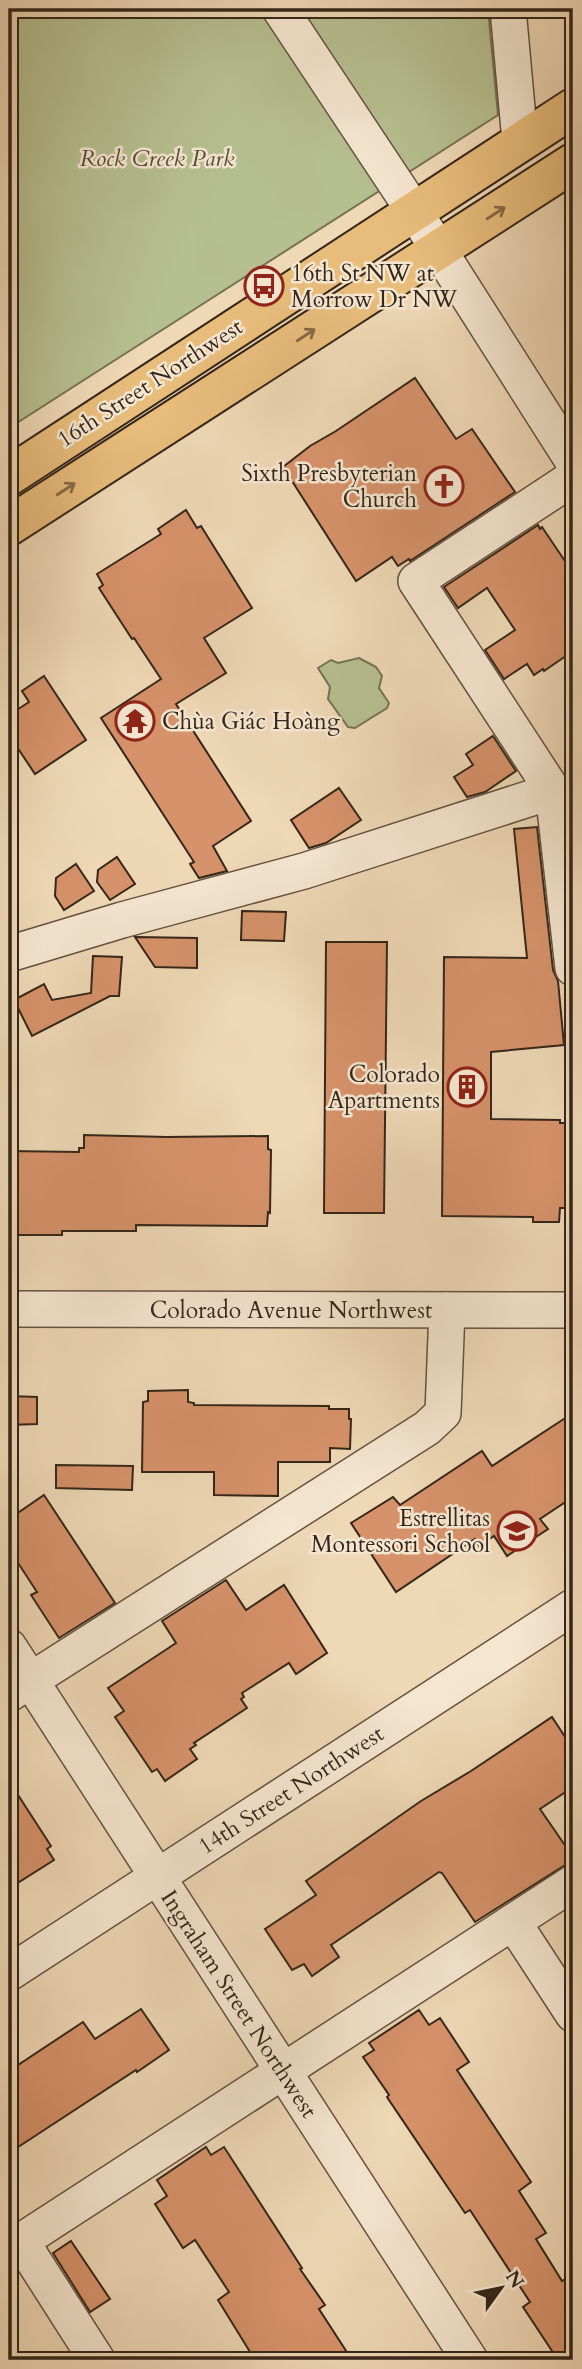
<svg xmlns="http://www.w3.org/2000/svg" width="582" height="2369" font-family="Cardo,serif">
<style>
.green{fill:#b6bf90;stroke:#767255;stroke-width:2}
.building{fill:#d6926a;stroke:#35261a;stroke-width:2}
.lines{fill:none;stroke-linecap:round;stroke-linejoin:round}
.minor-casing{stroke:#645241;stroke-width:38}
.major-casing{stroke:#35261a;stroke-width:42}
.minor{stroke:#f5e6d0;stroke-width:35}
.major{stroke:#e8bc7b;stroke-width:38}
.oneway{stroke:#866a46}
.labels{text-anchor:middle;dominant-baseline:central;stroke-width:5;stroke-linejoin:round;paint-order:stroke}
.park-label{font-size:23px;font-style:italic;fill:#554c38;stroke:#f5e6d0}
.poi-label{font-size:23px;fill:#35261a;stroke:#f5e6d0;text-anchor:end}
.street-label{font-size:23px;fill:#35261a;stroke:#f5e6d0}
</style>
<rect width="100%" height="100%" fill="#efd8b6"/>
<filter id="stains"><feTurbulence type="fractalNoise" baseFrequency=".00286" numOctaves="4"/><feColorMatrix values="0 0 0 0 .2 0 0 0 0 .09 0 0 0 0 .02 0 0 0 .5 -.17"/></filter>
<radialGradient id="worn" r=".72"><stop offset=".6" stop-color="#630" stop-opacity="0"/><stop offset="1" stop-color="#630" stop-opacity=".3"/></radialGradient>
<g class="green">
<polygon points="9,9 488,9 498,115 9,428"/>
<polygon points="359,658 376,667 382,676 379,688 389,703 387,708 355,728 348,727 328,699 330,687 318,668 331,660 338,663"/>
</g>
<g class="building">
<polygon points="415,378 456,439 472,429 515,492 410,561 409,559 398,566 392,557 356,581 283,467 310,446 336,431"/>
<polygon points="186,510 197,528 201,526 252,608 204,638 226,673 176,704 251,821 213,846 227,871 199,878 190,864 194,862 101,718 161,679 134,638 132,639 99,588 103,585 97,574 161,534 158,529"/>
<polygon points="538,525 540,529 542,527 573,573 573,651 544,671 543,669 534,675 527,664 504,679 485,650 515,630 487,588 458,608 444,587"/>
<polygon points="44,676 86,740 35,774 9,735 9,715 29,702 22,691"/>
<polygon points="493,736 516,771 485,792 467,797 454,777 473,765 466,754"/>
<polygon points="339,788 361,820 326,843 309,848 291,820"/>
<polygon points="537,827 553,970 558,981 564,1045 491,1052 491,1119 560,1120 560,1123 573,1123 572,1208 560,1208 559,1222 533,1222 533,1217 442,1216 444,957 527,958 514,829"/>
<polygon points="117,857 135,884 110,900 97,882 98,870"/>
<polygon points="76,864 94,891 64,910 55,896 56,878"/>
<polygon points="242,911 286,912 284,941 241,940"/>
<polygon points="135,937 197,938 197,968 155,967"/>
<polygon points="326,942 387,942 384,1213 324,1213"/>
<polygon points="93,956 122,957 119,996 110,996 32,1036 14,1000 44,984 52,1000 91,993"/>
<polygon points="84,1135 167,1137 268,1136 268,1149 271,1150 270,1213 268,1212 267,1226 136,1225 136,1231 62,1231 62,1235 9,1235 9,1151 79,1152 79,1148 84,1148"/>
<polygon points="188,1390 188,1402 194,1403 194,1405 329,1406 329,1409 349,1409 349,1419 351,1419 350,1449 330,1448 330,1462 278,1462 278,1496 214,1495 214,1472 142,1472 143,1402 148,1401 148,1391"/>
<polygon points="9,1396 37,1397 37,1424 9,1425"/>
<polygon points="573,1413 573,1497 540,1519 548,1529 507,1556 494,1536 479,1546 475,1539 396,1592 351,1523 393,1497 400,1505 482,1451 492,1466"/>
<polygon points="56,1465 133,1466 132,1490 56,1488"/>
<polygon points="44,1495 115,1603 59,1638 31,1595 37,1592 9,1549 9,1519"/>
<polygon points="226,1580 246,1610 284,1585 327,1653 296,1674 289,1663 242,1693 244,1697 241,1699 247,1708 194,1743 196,1745 190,1749 197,1759 165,1781 157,1769 152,1772 115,1717 124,1711 108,1688 176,1643 162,1621"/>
<polygon points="552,1717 573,1749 573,1787 540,1809 573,1857 573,1860 475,1922 442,1873 439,1872 331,1945 339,1957 312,1976 304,1964 292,1970 265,1929 316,1895 306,1881 421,1801 471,1771"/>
<polygon points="9,1781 51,1846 47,1849 54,1860 19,1882 9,1866"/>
<polygon points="141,2009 169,2050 137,2072 136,2070 9,2153 9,2071 83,2022 95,2039"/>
<polygon points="419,2010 429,2025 440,2018 469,2062 457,2070 531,2182 519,2191 546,2233 536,2239 562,2281 573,2274 573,2360 558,2360 523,2307 530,2302 470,2210 465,2213 387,2097 389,2095 363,2057 374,2050 369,2043"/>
<polygon points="206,2147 211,2155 224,2147 302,2268 300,2269 325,2305 319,2309 352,2360 255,2360 218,2300 229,2292 195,2240 183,2248 155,2204 167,2196 157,2180"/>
<polygon points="71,2241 110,2299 90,2312 53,2253"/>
</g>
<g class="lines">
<g class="minor-casing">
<g id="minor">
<polyline points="280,9 414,211 573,461"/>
<polyline points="508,9 520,141"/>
<polyline points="553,791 573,968"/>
<polyline points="9,954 122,920 304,871 553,791 416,581 573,478"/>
<polyline points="9,1309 573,1310"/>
<polyline points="9,1647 470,2360"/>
<polyline points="9,1694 427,1428 443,1413 447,1310"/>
<polyline points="513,1922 573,2014"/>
<polyline points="9,1973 573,1607"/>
<polyline points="21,2241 97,2360"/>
<polyline points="9,2249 573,1883"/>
</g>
</g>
<g class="major-casing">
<g id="major">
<polyline points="9,476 573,108"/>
<polyline points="9,526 573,163"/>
</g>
</g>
<use href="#minor" class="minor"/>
<use href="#major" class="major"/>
</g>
<defs><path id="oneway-shaft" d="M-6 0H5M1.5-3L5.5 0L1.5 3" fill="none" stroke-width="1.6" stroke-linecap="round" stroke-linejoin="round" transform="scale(1.75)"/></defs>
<g class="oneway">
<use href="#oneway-shaft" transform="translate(496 213) rotate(-33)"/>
<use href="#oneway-shaft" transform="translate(306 335) rotate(-33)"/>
<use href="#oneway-shaft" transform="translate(66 489) rotate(-33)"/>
</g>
<defs>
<g id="bus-ring" transform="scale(2.0125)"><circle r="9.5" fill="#f5e6d0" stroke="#8f2418" stroke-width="1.5"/><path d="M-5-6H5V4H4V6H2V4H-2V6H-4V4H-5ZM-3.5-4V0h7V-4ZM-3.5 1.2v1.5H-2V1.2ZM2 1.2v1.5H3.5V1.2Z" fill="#8f2418"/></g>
<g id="church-ring" transform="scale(2.0125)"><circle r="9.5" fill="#f5e6d0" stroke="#8f2418" stroke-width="1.5"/><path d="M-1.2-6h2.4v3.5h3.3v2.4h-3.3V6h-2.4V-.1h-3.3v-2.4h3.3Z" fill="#8f2418"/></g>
<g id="temple-ring" transform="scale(2.0125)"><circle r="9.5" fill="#f5e6d0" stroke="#8f2418" stroke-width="1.5"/><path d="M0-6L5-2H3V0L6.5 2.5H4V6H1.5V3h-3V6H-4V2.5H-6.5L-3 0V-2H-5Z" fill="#8f2418"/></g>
<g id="building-ring" transform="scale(2.0125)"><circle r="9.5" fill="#f5e6d0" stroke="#8f2418" stroke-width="1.5"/><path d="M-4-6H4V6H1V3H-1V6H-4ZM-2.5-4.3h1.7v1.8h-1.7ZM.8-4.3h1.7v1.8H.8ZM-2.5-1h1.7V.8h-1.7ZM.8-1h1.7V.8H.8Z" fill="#8f2418"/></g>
<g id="school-ring" transform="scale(2.0125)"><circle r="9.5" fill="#f5e6d0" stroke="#8f2418" stroke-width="1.5"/><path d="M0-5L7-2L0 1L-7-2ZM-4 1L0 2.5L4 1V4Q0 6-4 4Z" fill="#8f2418"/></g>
</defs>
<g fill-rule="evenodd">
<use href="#bus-ring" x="264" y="286"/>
<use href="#church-ring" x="444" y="486"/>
<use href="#temple-ring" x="135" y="721"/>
<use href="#building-ring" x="467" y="1087"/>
<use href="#school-ring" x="517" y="1531"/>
</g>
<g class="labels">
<g class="park-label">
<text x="157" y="158">Rock Creek Park</text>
</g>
<g class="poi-label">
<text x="291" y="273" text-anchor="start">16th St NW at<tspan x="291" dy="26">Morrow Dr NW</tspan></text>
<text x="417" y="473">Sixth Presbyterian<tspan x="417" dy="26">Church</tspan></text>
<text x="162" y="721" text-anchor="start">Chùa Giác Hoàng</text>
<text x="440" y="1074">Colorado<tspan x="440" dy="26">Apartments</tspan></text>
<text x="490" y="1518">Estrellitas<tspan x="490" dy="26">Montessori School</tspan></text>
</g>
<g class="street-label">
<text transform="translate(150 383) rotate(-33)">16th Street Northwest</text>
<text x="291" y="1310">Colorado Avenue Northwest</text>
<text transform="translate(291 1790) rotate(-33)">14th Street Northwest</text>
<text transform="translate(239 2004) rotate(57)">Ingraham Street Northwest</text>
</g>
</g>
<rect width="582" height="2369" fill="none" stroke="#efd8b6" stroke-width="35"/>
<rect x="10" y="10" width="561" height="2348" fill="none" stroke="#35261a" stroke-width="3.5"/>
<rect x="18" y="18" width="547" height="2334" fill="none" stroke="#35261a" stroke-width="2"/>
<g transform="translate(501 2288) rotate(57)" stroke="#f5e6d0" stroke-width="5" paint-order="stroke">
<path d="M0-5L12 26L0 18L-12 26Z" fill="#35261a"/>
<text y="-10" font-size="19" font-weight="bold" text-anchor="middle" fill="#35261a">N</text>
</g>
<rect width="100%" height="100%" filter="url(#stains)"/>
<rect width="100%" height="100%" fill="url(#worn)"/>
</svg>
